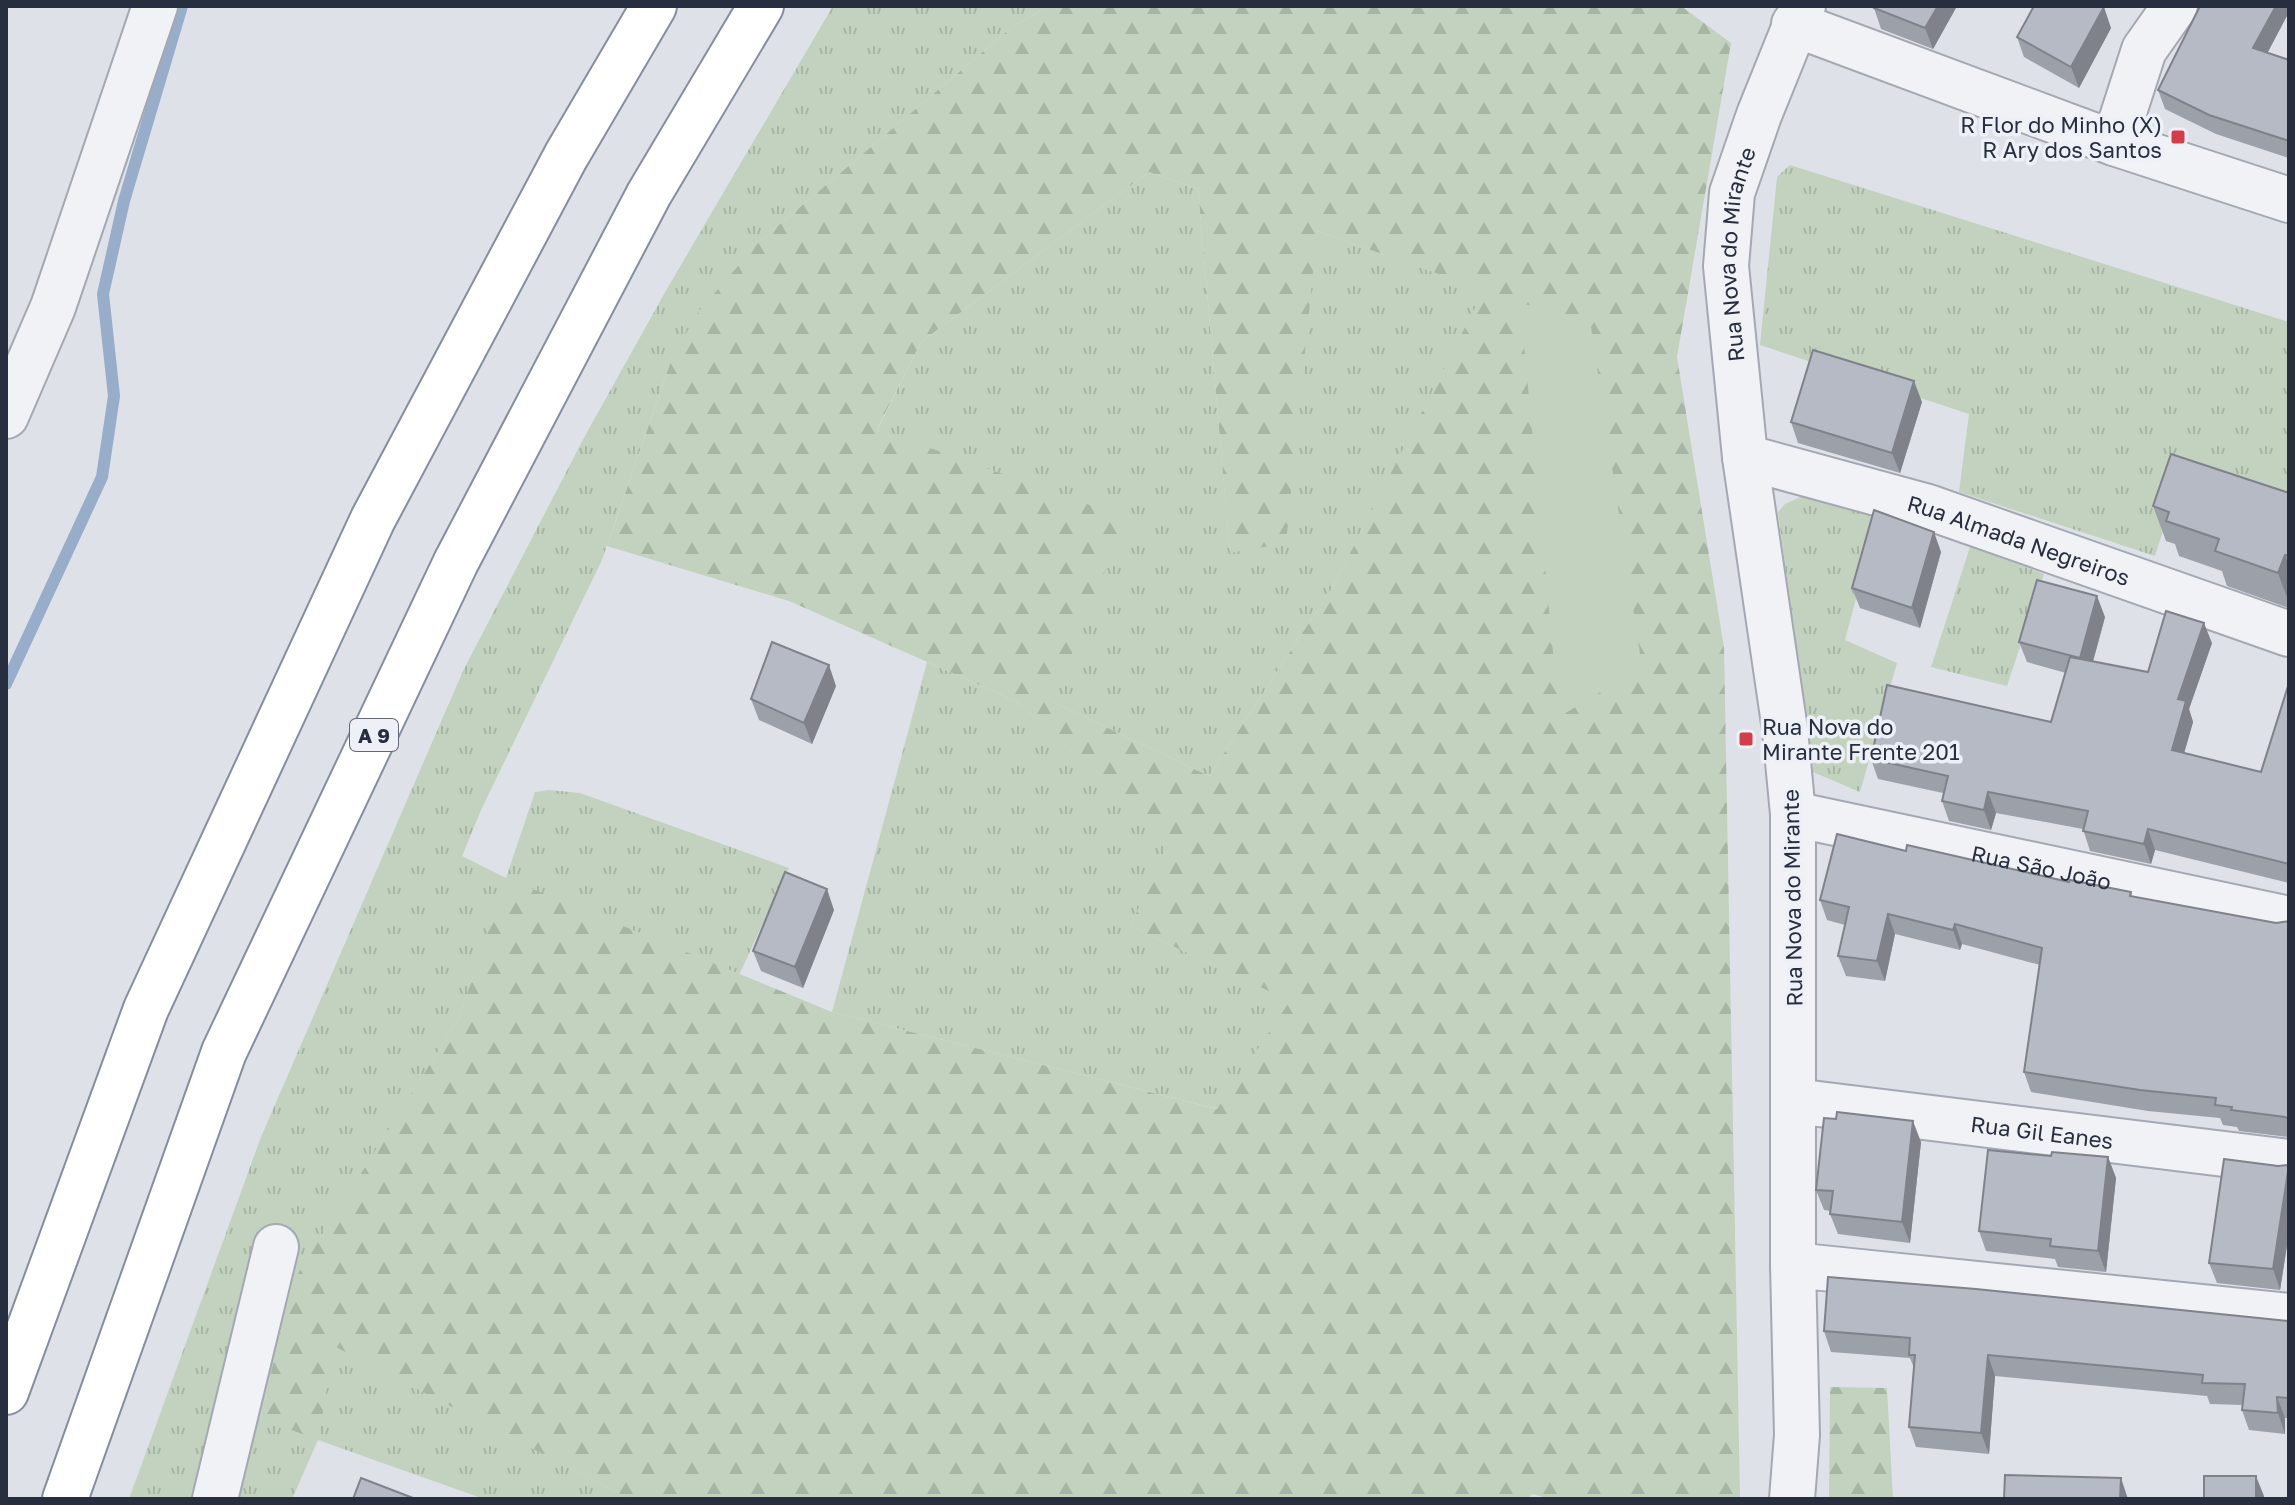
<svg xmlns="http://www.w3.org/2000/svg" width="2295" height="1505" font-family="'Golos Text',sans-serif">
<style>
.grass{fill:url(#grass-tufts)}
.forest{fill:url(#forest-firs);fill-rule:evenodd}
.garden{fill:#c2d2be}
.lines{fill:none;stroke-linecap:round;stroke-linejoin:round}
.stream{stroke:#97adca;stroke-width:12}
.minor-casing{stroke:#a3a8b2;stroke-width:48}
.motorway-casing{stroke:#858e9f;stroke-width:48}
.minor{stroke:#f1f2f6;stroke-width:44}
.motorway{stroke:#fff;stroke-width:44}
.wall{fill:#9ca0a9}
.shaded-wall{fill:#7f828a}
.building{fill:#b5bac5;stroke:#7f828a;stroke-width:2}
.poi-dot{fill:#d43c4b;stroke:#edf0f6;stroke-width:3}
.labels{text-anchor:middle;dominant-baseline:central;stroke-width:7;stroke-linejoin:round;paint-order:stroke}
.shield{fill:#edf0f6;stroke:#626877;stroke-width:2}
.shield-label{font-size:20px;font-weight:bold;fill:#262e40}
.poi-label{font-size:22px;fill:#262e40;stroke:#edf0f6;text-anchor:end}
.street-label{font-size:22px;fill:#262e40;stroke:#edf0f6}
</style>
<defs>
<pattern id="grass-tufts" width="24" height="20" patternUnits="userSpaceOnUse" patternTransform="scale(2)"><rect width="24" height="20" fill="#c2d2be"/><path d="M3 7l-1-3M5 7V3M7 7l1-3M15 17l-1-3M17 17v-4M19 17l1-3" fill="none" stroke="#a7b5a4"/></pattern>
<pattern id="forest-firs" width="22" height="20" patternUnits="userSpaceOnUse" patternTransform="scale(2)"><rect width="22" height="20" fill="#c2d2be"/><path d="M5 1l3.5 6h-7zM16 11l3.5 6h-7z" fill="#a7b5a4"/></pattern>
</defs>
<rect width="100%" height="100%" fill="#dee1e8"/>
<g class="grass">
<polygon points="833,6 1049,6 1012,27 759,242 672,358 602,560 482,808 462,856 506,878 535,792 549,790 580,793 789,868 739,975 506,879 459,1018 292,1284 260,1418 333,1345 630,1499 484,1499 318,1440 292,1499 129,1499 261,1137 463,671 586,434 668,287"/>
<polygon points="1790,165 2289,322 2289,520 2178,484 2155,556 1959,492 1969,414 1760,345 1777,177"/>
<polygon points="1149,172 1198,189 1230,552 1317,231 1485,290 1335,583 1209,776 1053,702 877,430 921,342"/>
<polygon points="1803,496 1870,515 1875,527 1845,640 1897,663 1860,792 1813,772 1778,512 1785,504"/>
<polygon points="1970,547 2044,574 2007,686 1931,667"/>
<polygon points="927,662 1018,702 1171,842 1130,926 1291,1001 1218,1109 832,1012"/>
</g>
<g class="forest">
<path d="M1049 6H1681L1731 43 1677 357 1724 648 1740 1499H1552L1532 1494 1527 1499H630L334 1346 318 1440 260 1418 292 1283 459 1018 506 878 832 1012 1217 1109 1290 1001 1130 926 1170 842 1018 702 789 601 607 546 672 358 699 311 759 242 1012 27ZM1149 172 1198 189 1230 553 1286 543 1317 231 1484 290 1335 583 1209 776 1053 702 1126 518 877 429 921 342Z"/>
<polygon points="1830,1387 1887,1388 1893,1499 1829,1499"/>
</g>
<polygon class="garden" points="1520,302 1591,327 1642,667 1559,717"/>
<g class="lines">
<polyline class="stream" points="6,684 102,477 114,396 103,294 124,201 182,6"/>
<g class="minor-casing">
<g id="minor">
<polyline points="1794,24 2114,143 2289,200"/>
<polyline points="2114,143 2144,50 2175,6"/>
<polyline points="6,416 53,307 155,6"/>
<path id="s1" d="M1745 457 1928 507 2289 634"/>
<path id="s2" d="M1793 814 2289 919"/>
<path id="s3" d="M1794 1101 2289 1162"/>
<polyline points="1793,1265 2289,1316"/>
<polyline points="215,1499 276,1247"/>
<path id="s4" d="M1792 1499 1797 1435 1793 1265V814L1785 730 1745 457 1726 266 1732 193 1759 115 1803 6"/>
</g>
</g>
<g class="motorway-casing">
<g id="motorway">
<polyline points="6,1392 146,1009 373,519 566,156 654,6"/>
<polyline points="65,1499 224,1052 456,562 649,194 761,6"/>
</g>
</g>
<use href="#minor" class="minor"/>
<use href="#motorway" class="motorway"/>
</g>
<g class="wall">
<polygon points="1875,6 1957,6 1933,49 1881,29 1874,8"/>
<polygon points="2289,6 2289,12 2267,53 2289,60 2289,158 2216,134 2165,109 2158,90"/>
<polygon points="2111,28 2079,88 2024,57 2017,37"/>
<polygon points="1922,402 1900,473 1798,443 1791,422"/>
<polygon points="2289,493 2289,608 2227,586 2222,571 2179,556 2175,544 2166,541 2153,506"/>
<polygon points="1941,552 1920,628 1860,608 1852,588"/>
<polygon points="2105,617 2093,662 2148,672 2212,643 2189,709 2193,722 2184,753 2261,772 2289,683 2289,883 2155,850 2151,864 2090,851 2083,829 1996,813 1991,830 1949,821 1942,801 1943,793 1878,779 1871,759 2051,722 2066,673 2027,662 2019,642"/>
<polygon points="836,686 812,744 759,720 751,699"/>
<polygon points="1906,851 2131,892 2132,896 2276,923 2289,921 2289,1137 2239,1131 2237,1127 2223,1125 2220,1118 2148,1111 2031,1092 2024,1072 2040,965 1962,944 1960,950 1895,934 1885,981 1846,976 1838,956 1845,925 1827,920 1820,900"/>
<polygon points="834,910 803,988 761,971 753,951"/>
<polygon points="1921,1142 1910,1243 1838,1234 1830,1214 1831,1211 1824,1210 1816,1190"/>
<polygon points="2051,1156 2108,1157 2116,1178 2106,1272 2058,1267 2055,1259 1986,1251 1979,1231"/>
<polygon points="2289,1165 2289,1233 2280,1290 2217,1283 2209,1263"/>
<polygon points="2289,1321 2289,1418 2285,1418 2285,1434 2249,1430 2242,1410 2242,1405 2210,1404 2207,1396 1995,1376 1989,1454 1916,1447 1909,1427 1914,1368 1910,1358 1831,1352 1824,1331"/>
</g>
<g class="shaded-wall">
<polygon points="1938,6 1957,6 1933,49 1925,28"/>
<polygon points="2276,6 2289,6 2289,12 2260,67 2253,48"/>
<polygon points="2104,7 2111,28 2079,88 2071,67"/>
<polygon points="1914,381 1922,402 1900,473 1892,453"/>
<polygon points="1934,532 1941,552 1920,628 1912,608"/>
<polygon points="2285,555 2289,565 2289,603 2278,573"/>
<polygon points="2097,596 2105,617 2088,679 2080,658"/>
<polygon points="2204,623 2212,643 2189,709 2193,722 2179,771 2172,750 2178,699"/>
<polygon points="829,665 836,686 812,744 804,723"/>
<polygon points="1988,792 1996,813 1991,830 1984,810"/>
<polygon points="2148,829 2155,850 2151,864 2144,844"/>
<polygon points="827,889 834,910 803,988 795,967"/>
<polygon points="1888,914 1895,934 1885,981 1877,961"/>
<polygon points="1955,924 1962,944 1960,950 1953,930"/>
<polygon points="1913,1121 1921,1142 1910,1243 1902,1222"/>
<polygon points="2108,1157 2116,1178 2106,1272 2098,1251"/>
<polygon points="2289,1165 2289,1233 2280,1290 2273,1269"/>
<polygon points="1988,1355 1995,1376 1989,1454 1981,1433"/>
<polygon points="2277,1397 2285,1418 2285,1434 2278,1413"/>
<polygon points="2256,1476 2264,1496 2264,1499 2256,1499"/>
<polygon points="2121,1478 2128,1499 2120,1499"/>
</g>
<g class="building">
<polygon points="1875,6 1938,6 1925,28 1874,8"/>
<polygon points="2034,6 2101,6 2104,7 2071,67 2017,37"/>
<polygon points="2200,6 2276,6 2253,48 2289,60 2289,141 2209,115 2158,90"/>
<polygon points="1813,350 1914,381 1892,453 1791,422"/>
<polygon points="2171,454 2289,493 2289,556 2285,555 2278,573 2215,551 2219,539 2166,521 2169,512 2153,506"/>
<polygon points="1874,510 1934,532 1912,608 1852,588"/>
<polygon points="2037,580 2097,596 2080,658 2019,642"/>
<polygon points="2166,611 2204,623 2178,699 2186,701 2172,750 2261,772 2289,683 2289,864 2148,829 2144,844 2083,831 2088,811 1988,792 1984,810 1942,801 1948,776 1871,759 1887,685 2051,722 2070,657 2148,672"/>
<polygon points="772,642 829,665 804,723 751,699"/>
<polygon points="1837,834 1906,851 1907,845 2069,882 2070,880 2131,892 2130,896 2276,923 2289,921 2289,1119 2285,1117 2231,1110 2232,1107 2215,1105 2216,1098 2140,1090 2024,1072 2042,948 1955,924 1953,930 1888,914 1877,961 1838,956 1849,907 1820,900"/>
<polygon points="785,872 827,889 795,967 753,951"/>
<polygon points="1837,1112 1913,1121 1902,1222 1830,1214 1833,1191 1816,1190 1824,1118 1836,1119"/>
<polygon points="1988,1150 2051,1156 2052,1152 2108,1157 2098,1251 2050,1246 2051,1239 1979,1231"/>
<polygon points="2224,1159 2278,1166 2289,1165 2273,1269 2209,1263"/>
<polygon points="1828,1277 1976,1289 2289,1321 2289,1398 2277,1397 2278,1413 2242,1410 2245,1384 2202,1383 2203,1375 1988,1355 1981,1433 1909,1427 1915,1355 1909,1355 1910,1338 1824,1331"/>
<polygon points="2005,1475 2121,1478 2120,1499 2004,1499"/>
<rect x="2204" y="1476" width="52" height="23"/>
<polygon points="361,1478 413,1498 413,1499 353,1499"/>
</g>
<g class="poi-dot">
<rect x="2170" y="129" width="16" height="16" rx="4"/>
<rect x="1738" y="731" width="16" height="16" rx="4"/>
</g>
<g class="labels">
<rect class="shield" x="350" y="719" width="48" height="32" rx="6"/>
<g class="shield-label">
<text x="374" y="735">A 9</text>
</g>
<g class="poi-label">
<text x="2162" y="124">R Flor do Minho (X)<tspan x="2162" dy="25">R Ary dos Santos</tspan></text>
<text x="1762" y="726" text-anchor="start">Rua Nova do<tspan x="1762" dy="25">Mirante Frente 201</tspan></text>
</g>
<g class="street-label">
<text stroke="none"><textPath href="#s4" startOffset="1250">Rua Nova do Mirante</textPath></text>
<text stroke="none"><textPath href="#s1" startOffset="286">Rua Almada Negreiros</textPath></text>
<text stroke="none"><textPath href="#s2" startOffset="254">Rua São João</textPath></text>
<text transform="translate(1792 898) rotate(-91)">Rua Nova do Mirante</text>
<text stroke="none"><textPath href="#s3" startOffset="250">Rua Gil Eanes</textPath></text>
</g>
</g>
<rect width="2295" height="1505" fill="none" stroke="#262e40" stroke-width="16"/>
</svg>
